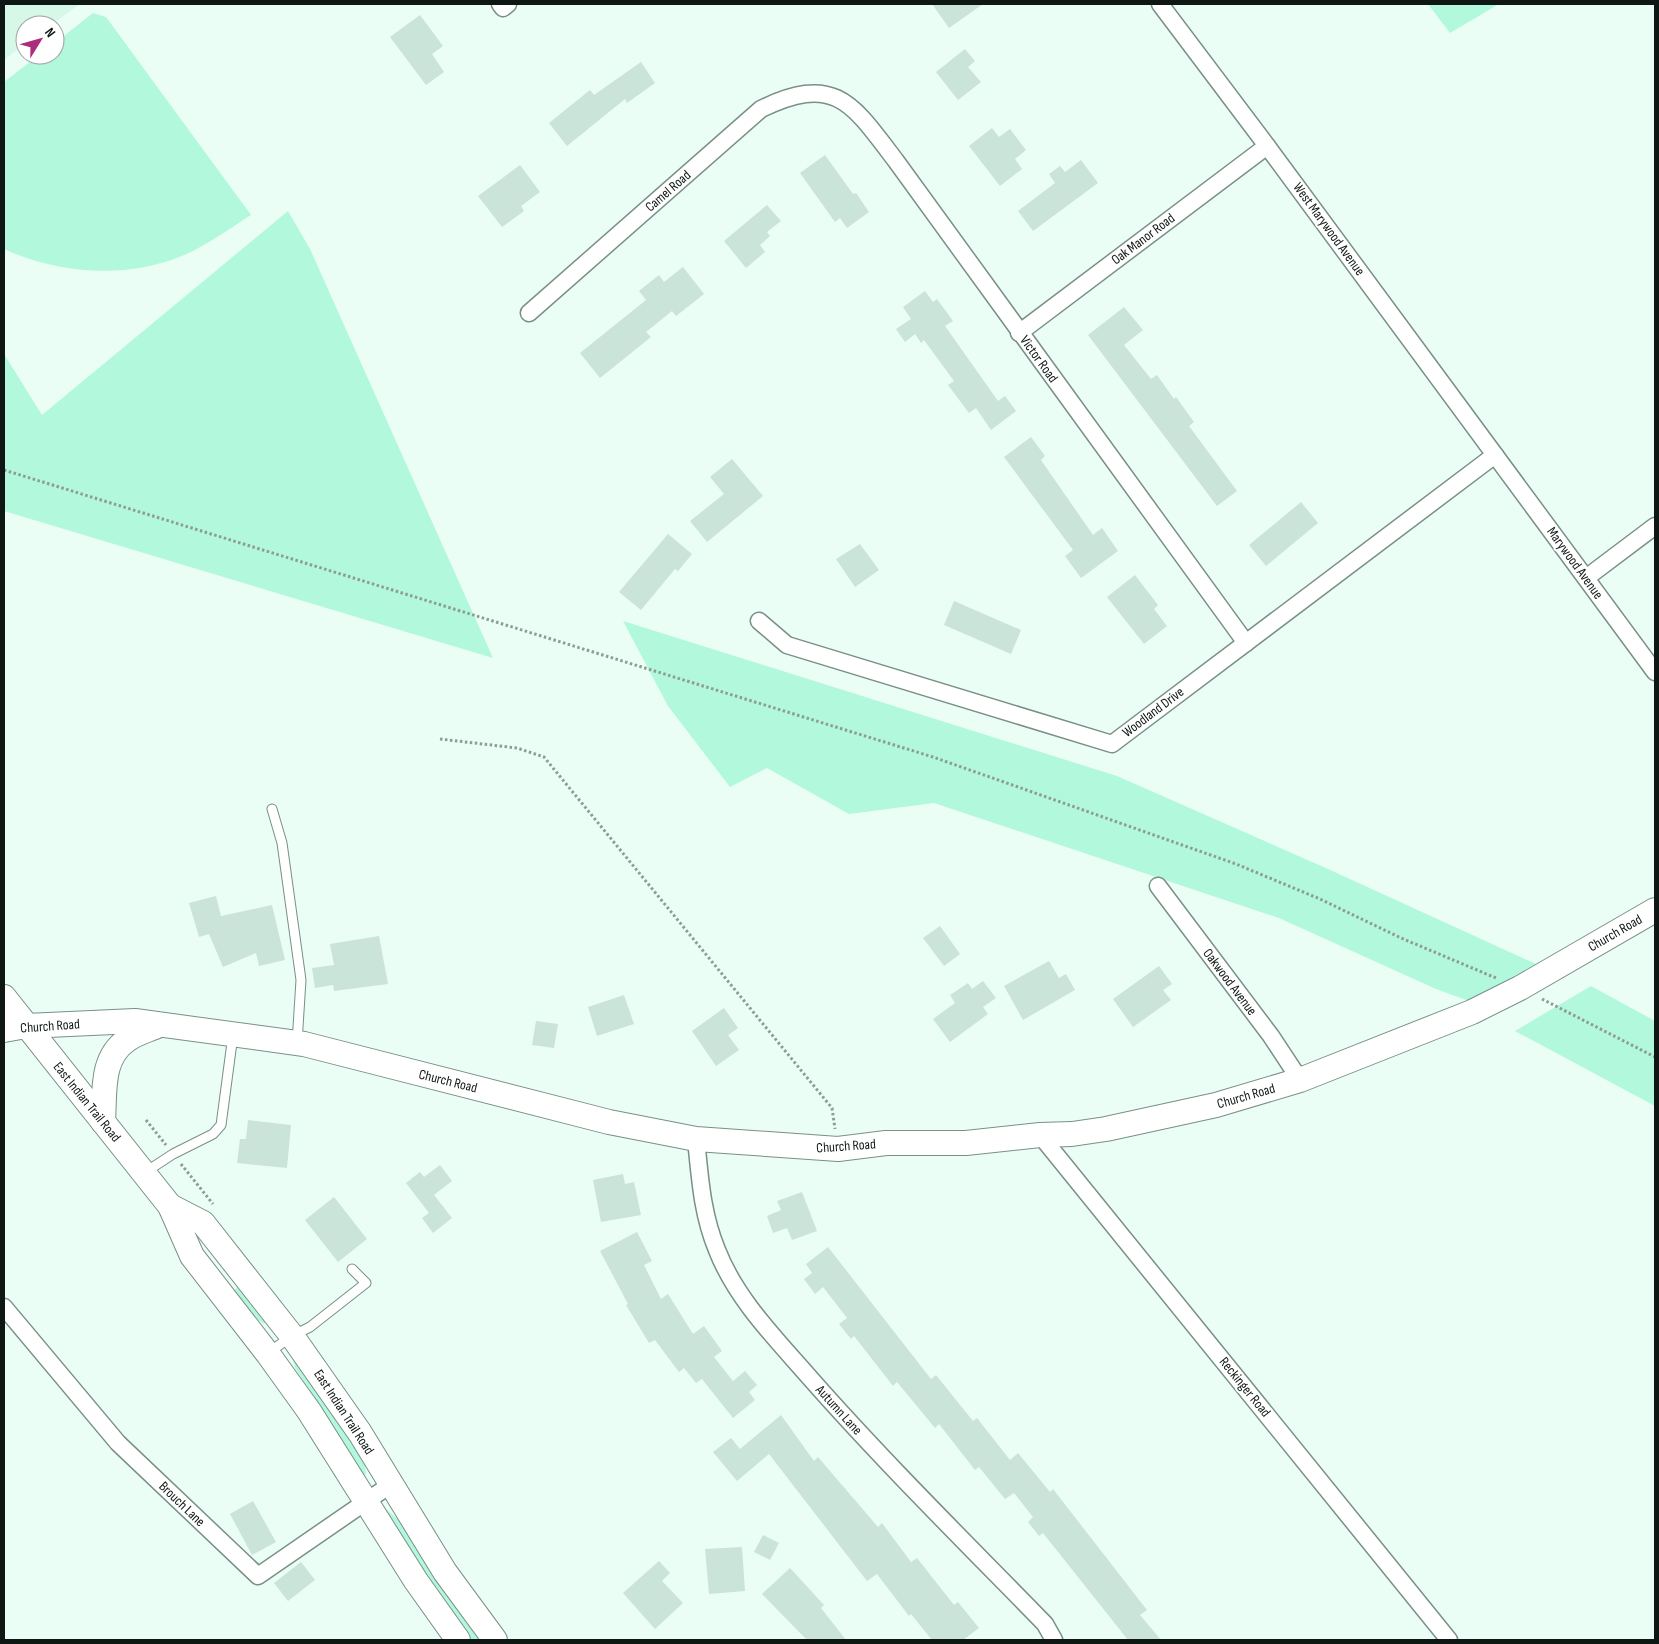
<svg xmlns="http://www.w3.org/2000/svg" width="1659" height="1644" font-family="'Sofia Sans Condensed',sans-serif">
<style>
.built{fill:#d6f8e9}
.green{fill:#b2f8dc}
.building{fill:#cae4d9}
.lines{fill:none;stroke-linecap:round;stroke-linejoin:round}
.lane-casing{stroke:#799086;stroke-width:11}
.street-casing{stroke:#799086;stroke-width:19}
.secondary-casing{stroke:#799086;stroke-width:26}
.path{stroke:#8d9c96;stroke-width:3;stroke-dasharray:2.5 2.5;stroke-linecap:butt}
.lane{stroke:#fff;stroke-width:9}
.street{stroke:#fff;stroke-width:16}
.secondary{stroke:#fff;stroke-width:24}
.labels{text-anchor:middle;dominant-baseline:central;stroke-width:4;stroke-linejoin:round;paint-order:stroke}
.street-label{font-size:14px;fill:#0e1714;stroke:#fff}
</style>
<rect width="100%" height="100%" fill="#eafef5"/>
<polygon class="built" points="4,4 80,4 51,25 25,25 25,44 4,60"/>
<g class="green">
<polygon points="1428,4 1499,4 1450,33"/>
<path d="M93 13 106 17 251 215C229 229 206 246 182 256 126 279 58 274 4 249V82L39 55H55V43Z"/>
<polygon points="288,211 310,249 493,658 4,511 4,354 42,415"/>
<polygon points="623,621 1117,776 1328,869 1536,964 1469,1001 1436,989 1279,918 934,803 849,814 767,768 730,787 668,706"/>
<polygon points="1591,986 1655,1021 1655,1106 1515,1031"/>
<polygon points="238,1287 267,1321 264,1324 257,1319 233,1291"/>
<polygon points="295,1358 364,1460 366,1473 364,1476 327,1416 295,1368 293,1360"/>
<polygon points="387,1510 400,1521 444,1592 480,1640 472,1640 444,1604 385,1511"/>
</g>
<g class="building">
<polygon points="932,4 983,4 949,28"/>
<polygon points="420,15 443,46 432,54 444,72 426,85 390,37"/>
<polygon points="965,49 975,61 968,67 981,82 958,100 936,72"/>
<polygon points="641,62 655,83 627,103 625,99 567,146 549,123 590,90 594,95"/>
<polygon points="992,128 999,137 1010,129 1026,150 1015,159 1022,169 1000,186 969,146"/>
<polygon points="825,155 853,194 856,193 869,212 847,228 840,218 835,222 800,173"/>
<polygon points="1081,160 1098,183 1033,231 1018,211 1055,183 1049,174 1060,166 1065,172"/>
<polygon points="520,165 540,192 521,206 524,211 502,227 478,196"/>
<polygon points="767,205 781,221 767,232 770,236 760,245 765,252 746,268 724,241"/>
<polygon points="683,267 704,294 676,316 672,311 646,332 651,337 600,378 580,353 646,300 639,291 659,275 664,282"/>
<polygon points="925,291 933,302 937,299 953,321 945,326 998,401 1005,396 1016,411 991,430 976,408 969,413 948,385 954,381 924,340 921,343 915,334 905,342 896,329 911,319 903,307"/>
<polygon points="1124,307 1143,330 1124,345 1151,379 1157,375 1174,399 1176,397 1194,422 1189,426 1237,491 1217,506 1088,335"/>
<polygon points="1031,437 1045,456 1041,460 1093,535 1102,528 1118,551 1081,578 1065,556 1073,550 1004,457"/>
<polygon points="732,459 763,496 707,542 690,521 724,494 710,477"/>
<polygon points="1301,502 1318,523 1266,566 1249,545"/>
<polygon points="668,534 692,554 678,571 675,569 641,610 619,592"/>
<polygon points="860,544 879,570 855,587 836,559"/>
<polygon points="1135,575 1158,605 1154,609 1167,626 1144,644 1107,597"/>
<polygon points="954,601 1021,630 1011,654 944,625"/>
<polygon points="216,896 221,916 272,905 285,960 259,966 256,953 223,967 209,934 199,937 189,903"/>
<polygon points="940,926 960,954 944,966 923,938"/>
<polygon points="379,936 388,984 334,991 333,985 315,988 312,968 334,965 330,944"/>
<polygon points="1049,961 1059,978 1066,974 1075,990 1023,1020 1004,986"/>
<polygon points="1159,966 1172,984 1163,990 1171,1000 1133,1027 1113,999"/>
<polygon points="983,981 996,998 983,1007 988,1014 950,1042 933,1019 955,1003 950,995 968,983 972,989"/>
<polygon points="624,995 634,1024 597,1036 588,1007"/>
<polygon points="724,1008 738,1028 728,1035 739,1050 716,1066 692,1031"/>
<polygon points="536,1021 558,1024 554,1048 532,1045"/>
<polygon points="248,1120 291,1125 287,1168 237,1163 240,1139 246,1139"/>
<polygon points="440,1165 452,1181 434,1195 452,1218 433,1233 422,1218 429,1213 406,1183 420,1172 424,1177"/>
<polygon points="623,1174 625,1184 634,1182 641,1215 601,1222 593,1180"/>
<polygon points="802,1192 817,1231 792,1240 787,1228 773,1233 767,1216 781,1210 777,1201"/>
<polygon points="334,1197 367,1239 338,1262 305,1220"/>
<polygon points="637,1232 652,1261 644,1265 661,1299 668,1294 693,1334 704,1326 722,1351 714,1357 733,1381 745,1371 757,1385 749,1392 755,1400 733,1418 702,1379 696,1383 684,1368 679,1372 655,1340 649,1343 626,1305 628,1304 600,1251"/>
<polygon points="828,1247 931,1379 936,1375 973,1421 977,1418 1010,1460 1018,1453 1050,1492 1053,1489 1147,1610 1140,1615 1161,1640 1128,1640 1043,1533 1039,1536 1028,1522 1033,1517 1014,1493 1005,1499 979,1467 975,1470 939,1424 935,1428 897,1382 893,1386 854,1336 851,1339 839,1324 847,1318 823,1287 815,1294 804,1279 812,1273 806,1264"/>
<polygon points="781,1415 814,1461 818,1457 878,1527 882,1523 911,1562 917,1558 954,1605 958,1602 979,1628 963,1640 932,1640 911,1614 909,1616 877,1574 867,1581 769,1454 737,1481 713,1452 731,1438 740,1449"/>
<polygon points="253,1501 276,1542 252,1555 230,1514"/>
<polygon points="763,1535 779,1543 770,1560 754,1552"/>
<polygon points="742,1547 745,1591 709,1594 705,1549"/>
<polygon points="659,1561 670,1573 662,1581 683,1603 655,1629 623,1593"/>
<polygon points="301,1562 315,1580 288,1601 274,1583"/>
<polygon points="790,1568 824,1605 821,1608 846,1640 807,1640 762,1594"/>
</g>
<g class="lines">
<g class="lane-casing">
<g id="lane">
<polyline points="272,809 282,843 301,980 297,1043"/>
<polyline points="144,1173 173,1154 213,1134 221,1125 233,1035"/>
<polyline points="268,1353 292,1336 310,1327 366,1283 352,1269"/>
</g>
</g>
<g class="street-casing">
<g id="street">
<polyline points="500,4 503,8 508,4"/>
<polyline points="1160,4 1267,146 1655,672"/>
<path d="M529 313 761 109C835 73 852 103 896 161L1246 643"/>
<polyline points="1019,333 1267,146"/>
<polyline points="1586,578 1655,526"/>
<polyline points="759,621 787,645 1112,744 1495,455"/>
<polyline points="1158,886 1271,1036 1300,1080"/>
<polyline points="1040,1135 1449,1640"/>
<path d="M696 1139C700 1178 702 1214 717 1250 736 1299 776 1339 810 1378 885 1463 966 1543 1045 1624L1054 1640"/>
<polyline points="4,1307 118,1443 258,1576 390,1485"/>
</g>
</g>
<g class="secondary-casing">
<g id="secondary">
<polyline points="4,997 170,1206 192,1256 268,1354 309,1411 416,1581 458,1640"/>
<polyline points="4,1030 26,1026 135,1021 304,1044 609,1122 696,1139 838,1149 886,1143 966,1143 1040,1135 1072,1134 1106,1129 1216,1105 1300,1080 1472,1012 1520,988 1655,910"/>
<path d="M103 1122C105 1094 100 1058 127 1040 136 1033 149 1030 159 1025"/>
<polyline points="170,1206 203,1223 292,1336 360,1433 445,1572 495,1640"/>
</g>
</g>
<g class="path">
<polyline points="4,470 933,757 1236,864 1320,899 1401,938 1496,978"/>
<polyline points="440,739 517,748 544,757 832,1108 835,1129"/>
<polyline points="1542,999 1655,1057"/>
<polyline points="146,1120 166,1145"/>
<polyline points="181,1164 213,1204"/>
</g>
<use href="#lane" class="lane"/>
<use href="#street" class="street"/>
<use href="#secondary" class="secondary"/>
</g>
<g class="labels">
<g class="street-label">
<text transform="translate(668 191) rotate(-41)">Camel Road</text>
<text transform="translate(1329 229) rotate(54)">West Marywood Avenue</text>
<text transform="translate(1143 239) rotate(-37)">Oak Manor Road</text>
<text transform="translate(1039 359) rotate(54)">Victor Road</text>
<text transform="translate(1575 563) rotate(54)">Marywood Avenue</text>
<text transform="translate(1153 712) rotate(-37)">Woodland Drive</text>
<text transform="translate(1615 933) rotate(-30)">Church Road</text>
<text transform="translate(1230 982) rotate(53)">Oakwood Avenue</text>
<text transform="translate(50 1026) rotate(-4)">Church Road</text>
<text transform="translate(448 1081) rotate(14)">Church Road</text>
<text transform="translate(1246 1096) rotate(-16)">Church Road</text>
<text transform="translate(87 1102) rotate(51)">East Indian Trail Road</text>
<text transform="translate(846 1146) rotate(-4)">Church Road</text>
<text transform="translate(1245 1387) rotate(51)">Reckinger Road</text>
<text transform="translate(839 1410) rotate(48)">Autumn Lane</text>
<text transform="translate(344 1412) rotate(57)">East Indian Trail Road</text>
<text transform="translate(182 1504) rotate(44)">Brouch Lane</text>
</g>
</g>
<rect width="1659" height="1644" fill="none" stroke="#0e1714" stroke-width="10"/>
<g transform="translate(40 40) rotate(53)"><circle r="24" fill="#ffffff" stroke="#9fa2a1"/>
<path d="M0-4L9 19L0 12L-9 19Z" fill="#ac2d7b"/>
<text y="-8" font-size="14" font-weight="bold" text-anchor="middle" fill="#0e1714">N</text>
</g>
</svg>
